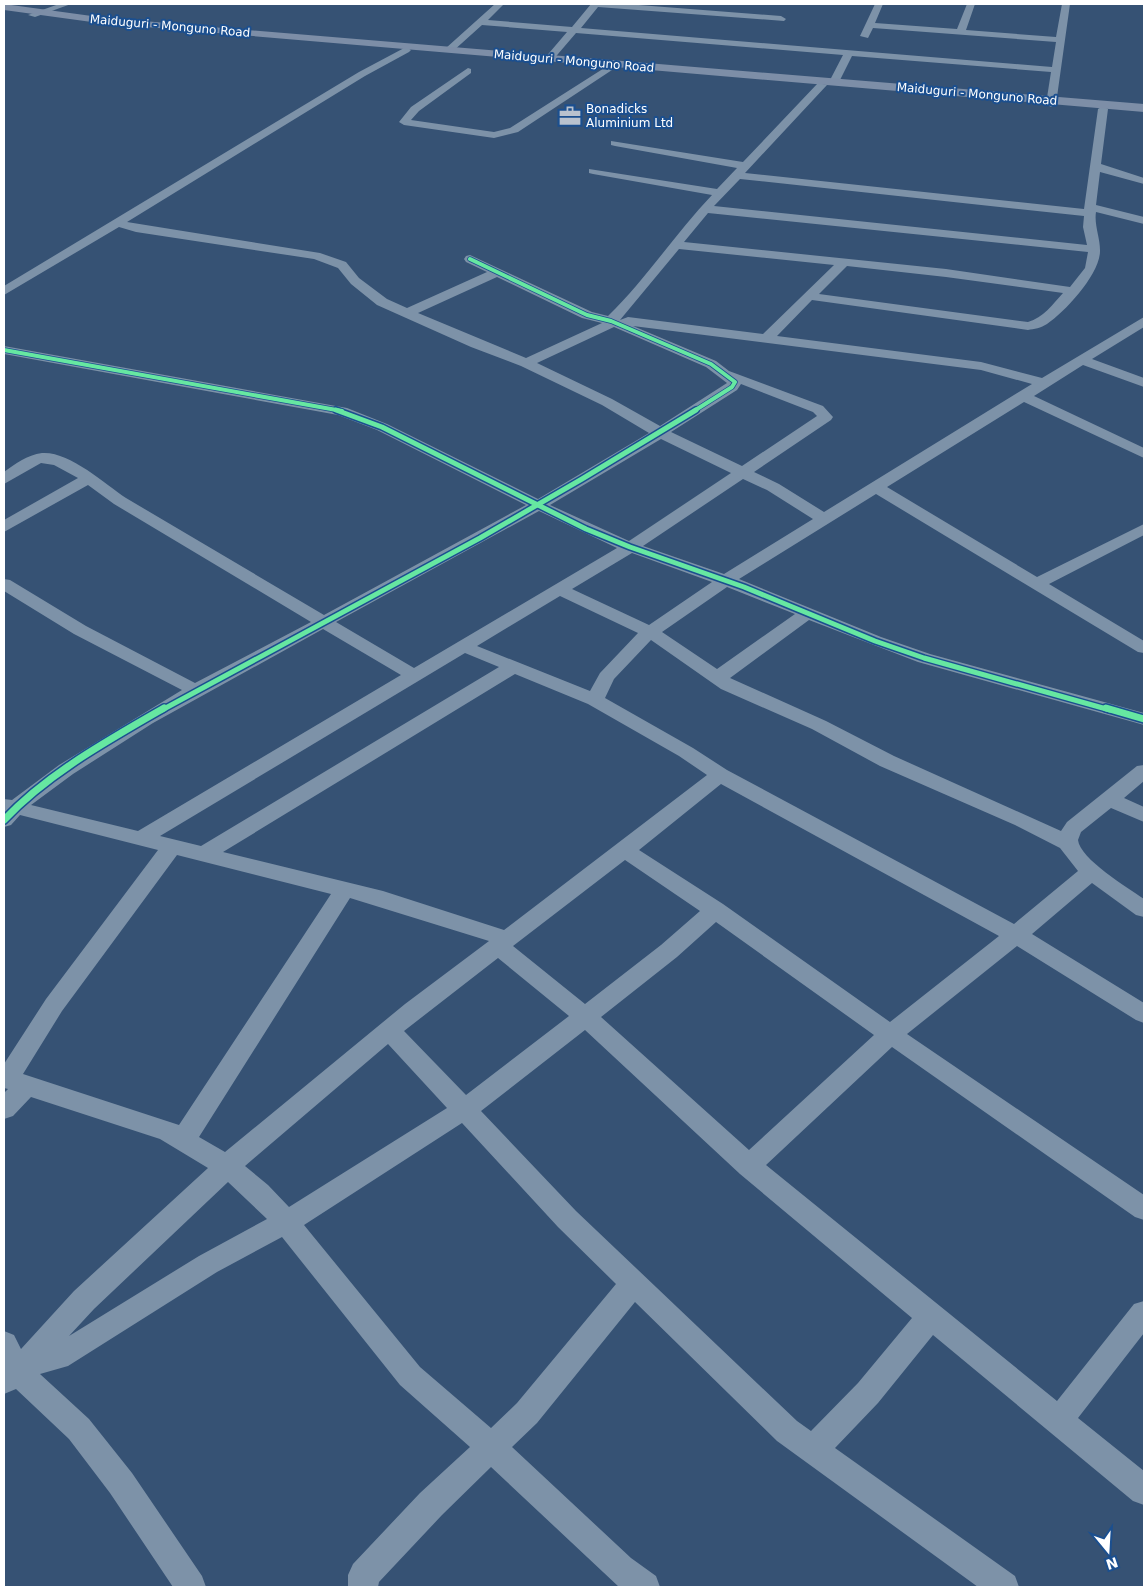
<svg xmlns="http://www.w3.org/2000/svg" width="1148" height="1591" font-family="'DejaVu Sans',sans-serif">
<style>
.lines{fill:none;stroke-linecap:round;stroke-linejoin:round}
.minor{fill:#7d92a8;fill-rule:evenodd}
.major{fill:#7d8ea7;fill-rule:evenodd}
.cycleway-far2-casing{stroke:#1b4f8f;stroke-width:5.5}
.cycleway-far1-casing{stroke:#1b4f8f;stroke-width:8}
.cycleway-casing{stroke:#1b4f8f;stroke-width:10}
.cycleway-far2{stroke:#66e7a1;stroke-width:4}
.cycleway-far1{stroke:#66e7a1;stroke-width:5}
.cycleway{stroke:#66e7a1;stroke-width:7}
.labels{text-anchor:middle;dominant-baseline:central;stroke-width:4;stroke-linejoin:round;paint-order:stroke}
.far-street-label{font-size:12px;fill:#fff;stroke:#1b4f8f}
.far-poi-label{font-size:12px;fill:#fff;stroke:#1b4f8f;text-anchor:start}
</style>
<rect width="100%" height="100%" fill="#365274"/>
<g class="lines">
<g class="minor">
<polygon points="59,4 71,4 35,17 28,15"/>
<polygon points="495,4 504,4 488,20 572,27 591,4 626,4 781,16 786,19 784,21 598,7 581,28 1052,67 1056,42 873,28 868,38 860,36 875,4 883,4 875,23 957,29 967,4 975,4 966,30 1056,37 1062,4 1070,4 1056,104 1051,107 1046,104 1051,72 852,56 839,82 834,85 829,82 843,55 576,33 552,61 549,62 544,59 567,32 482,25 452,52 446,52 446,48"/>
<path d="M406 47 411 50 409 52 365 76 127 222 320 253 346 262 359 278 387 299 407 308 487 272 466 262 464 259 466 256 470 255 592 312 608 316C646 279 675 234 712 195L593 174 589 173V169L717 189 737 168 615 146 611 145V141L743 162 818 83 827 85 745 173 1084 209 1098 109 1103 106 1108 109 1101 164 1144 178V184L1100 172 1096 205 1144 217V224L1096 212C1094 225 1100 237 1100 250 1101 273 1065 312 1047 324 1041 328 1034 329 1028 330L812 300 777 336 981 362 1042 378 1144 317V327L1092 359 1144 378V387L1083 365 1034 396 1144 448V458L1024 402 887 487 1037 577 1144 524V535L1049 584 1144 641V653L1138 652 876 494 739 579 881 637 930 654 1144 713V725L918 662 809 620 730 678 826 721 894 756 1061 831 1067 822 1137 766 1144 765V781L1124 798 1144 807V822L1111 808 1081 832 1078 840C1080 859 1128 888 1144 899V917L1136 915 1092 883 1032 934 1144 1003V1023L1136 1020 1017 946 907 1034 1144 1195V1220L1135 1217 892 1047 766 1165 1057 1401 1134 1304 1144 1301V1333L1078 1418 1144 1471V1505L1133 1501 933 1335 878 1403 835 1448 1015 1576 1019 1587H978L777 1441 635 1302 537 1423 512 1447 631 1558 656 1576 660 1587H619L491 1467 442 1515 379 1582 378 1587H348V1575L353 1564 420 1493 470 1447 400 1385 282 1237 217 1272 68 1366 40 1374 89 1419 132 1473 202 1576 206 1587H173L110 1493 69 1439 16 1389 4 1394V1331L14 1335 21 1349 74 1291 208 1168 160 1139 31 1097 13 1116 4 1119V1093L8 1089 4 1088V1064L46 999 158 850 20 815 11 825 4 827V799L12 800 59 765 182 690 74 634 4 591V579L10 580 86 626 195 683 311 622 114 504 88 485 4 532V520L78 478 54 465 41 463 4 484V472C15 464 27 455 42 453 69 451 104 483 126 498L324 615 526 505 377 430 338 415 4 354V346L347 408 387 424 538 499 649 433 602 405 521 366 471 347 377 305 351 284 338 268 314 259 136 232 119 227 4 295V286L359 72ZM740 179 1084 216 1083 227 1087 245 714 206ZM708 213 1088 252 1085 268 1070 287 946 269 684 242ZM679 249 834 265 763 334 628 317 620 320ZM847 266 946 277 1063 293C1053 304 1043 318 1028 322L819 294ZM497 277 582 318 602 323 526 358 418 313ZM633 326 981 370 1032 384 824 512 779 484 754 472 831 420 833 417 823 406 729 371 716 361ZM614 327 706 367 727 383 660 426 612 399 537 363ZM741 384 813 412 817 416 742 466 671 432 737 390ZM661 439 731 473 629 541 550 505ZM743 479 767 490 813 519 724 574 643 546ZM539 511 617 548 414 668 336 622ZM632 553 712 582 649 625 572 589ZM727 587 795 614 717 669 662 632ZM560 596 638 633 600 673 590 691 477 646ZM323 629 401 675 138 831 31 805 73 774 153 723ZM651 640 721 689 812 729 880 766 1015 825 1060 848 1078 871 1014 924 727 770 693 748 605 698 614 679ZM465 653 499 667 201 846 160 836ZM515 674 588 704 679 756 707 775 504 930 383 891 223 852ZM721 784 999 936 890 1022 723 904 639 850ZM177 855 331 894 179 1125 23 1074 62 1011ZM625 860 700 911 661 945 585 1004 513 946ZM350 898 489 941 405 1004 225 1152 199 1137ZM716 922 874 1035 749 1150 601 1017 677 957ZM498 958 569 1016 466 1095 404 1031ZM585 1030 740 1174 912 1318 858 1383 811 1431 797 1421 576 1211 481 1111ZM388 1044 447 1108 289 1207 268 1185 245 1166ZM462 1123 558 1227 616 1284 517 1403 491 1428 420 1367 304 1225ZM228 1182 267 1219 199 1256 69 1336 94 1309Z"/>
<polygon points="609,65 612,66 612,70 518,132 494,138 404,125 399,122 411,107 468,68 471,69 471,73 419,111 411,120 494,132 510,128"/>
</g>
<polygon class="major" points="4,4 99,17 211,27 1144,104 1144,112 99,23 4,10"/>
<g class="cycleway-far2-casing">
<g id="cycleway-far2">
<polyline points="470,259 587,315 611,321 711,364 735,382 732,387 694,411"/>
<polyline points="4,350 342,411"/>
</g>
</g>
<g class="cycleway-far1-casing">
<g id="cycleway-far1">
<polyline points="336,410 382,427 586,529 630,547 744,587 875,641 924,658 1110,710"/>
<polyline points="162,710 480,538 582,479 696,410"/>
</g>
</g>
<g class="cycleway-casing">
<g id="cycleway">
<polyline points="1106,708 1144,719"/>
<path d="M4 820C48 773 109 740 164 708"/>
</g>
</g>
<use href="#cycleway-far2" class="cycleway-far2"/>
<use href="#cycleway-far1" class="cycleway-far1"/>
<use href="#cycleway" class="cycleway"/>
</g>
<defs>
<g id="office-bare" transform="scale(1.725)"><path d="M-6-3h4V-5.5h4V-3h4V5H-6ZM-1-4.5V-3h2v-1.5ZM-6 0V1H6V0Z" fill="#b9c2ce" stroke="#1b4f8f" stroke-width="2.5" paint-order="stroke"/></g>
</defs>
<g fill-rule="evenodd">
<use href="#office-bare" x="570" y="116"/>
</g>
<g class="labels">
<g class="far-street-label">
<text transform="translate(170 26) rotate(5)">Maiduguri - Monguno Road</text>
<text transform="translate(574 61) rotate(5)">Maiduguri - Monguno Road</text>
<text transform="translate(977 94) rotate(5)">Maiduguri - Monguno Road</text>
</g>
<g class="far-poi-label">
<text x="586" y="109">Bonadicks<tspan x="586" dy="14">Aluminium Ltd</tspan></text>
</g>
</g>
<rect width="1148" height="1591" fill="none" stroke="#ffffff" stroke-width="10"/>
<g transform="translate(1108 1551) rotate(162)" stroke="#1b4f8f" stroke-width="4" paint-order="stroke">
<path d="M0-4L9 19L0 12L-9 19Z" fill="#ffffff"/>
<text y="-8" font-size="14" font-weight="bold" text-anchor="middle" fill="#ffffff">N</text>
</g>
</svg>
